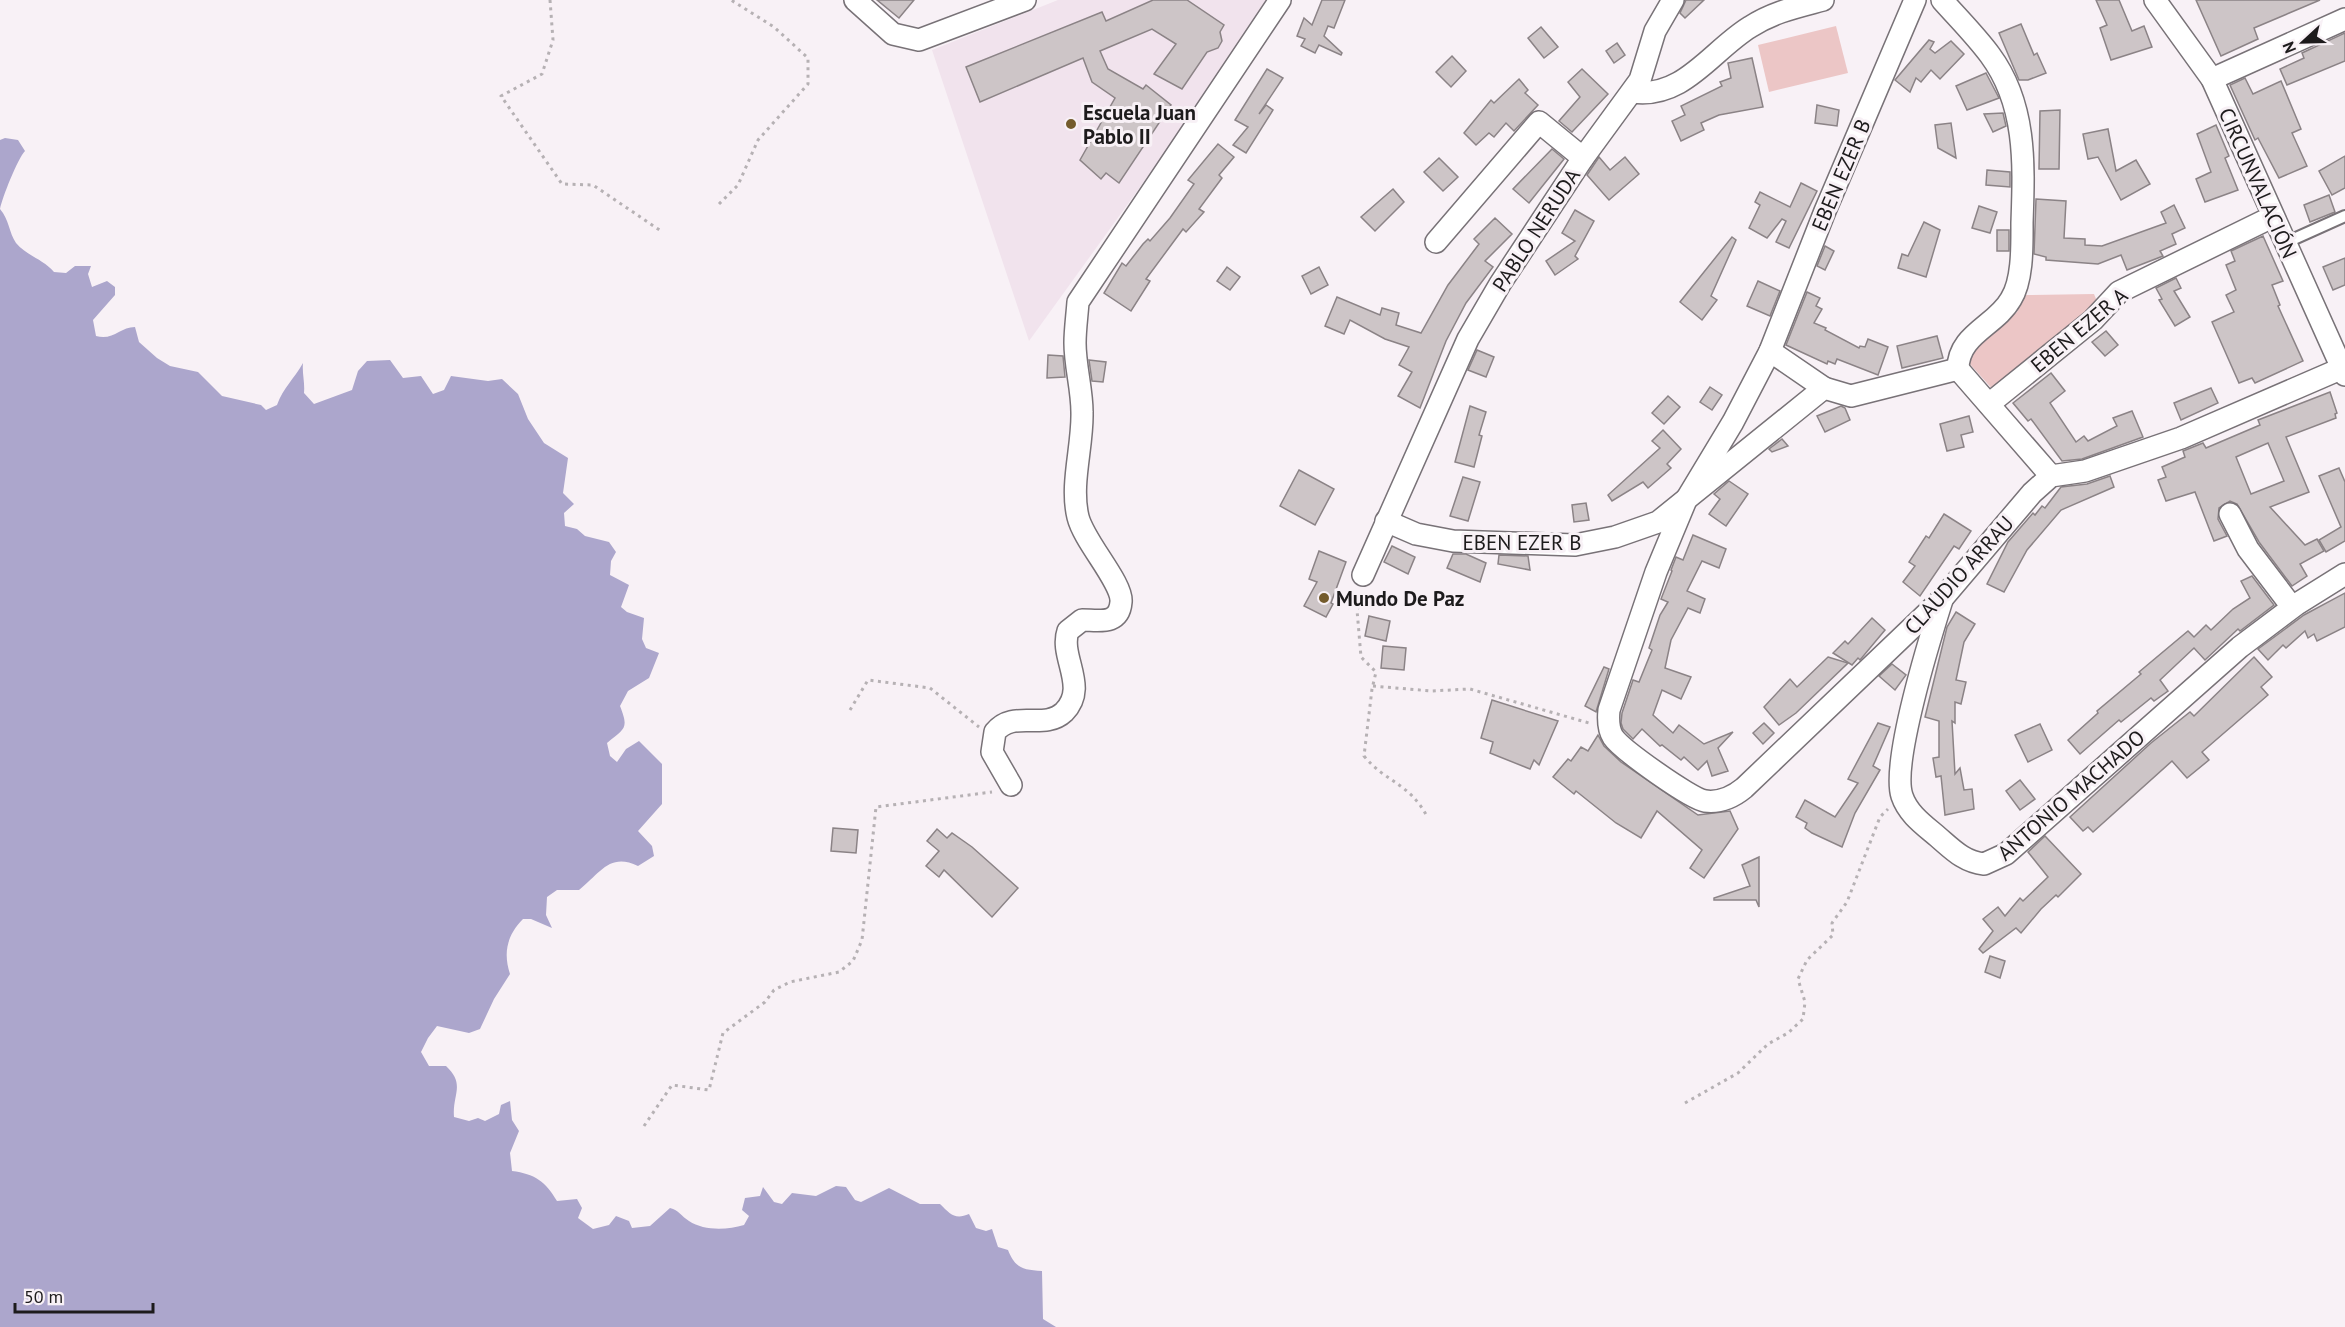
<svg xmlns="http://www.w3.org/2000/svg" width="2345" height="1327" font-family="'PT Sans',sans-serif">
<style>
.built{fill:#f1e3ed}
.green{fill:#ecc6c6}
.water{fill:#aca6cc}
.building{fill:#cdc5c7;stroke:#8b8386;stroke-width:1.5;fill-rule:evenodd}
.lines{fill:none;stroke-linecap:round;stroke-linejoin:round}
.lane-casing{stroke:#787277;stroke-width:14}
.street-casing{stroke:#787277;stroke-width:24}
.path{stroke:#b6b1b4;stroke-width:3;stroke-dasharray:3 4.5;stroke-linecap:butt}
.lane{stroke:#fff;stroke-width:10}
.street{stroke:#fff;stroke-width:21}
.poi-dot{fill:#745b2c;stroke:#f8f1f6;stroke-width:2}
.labels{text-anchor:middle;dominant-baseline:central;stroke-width:6;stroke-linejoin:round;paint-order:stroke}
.poi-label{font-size:21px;font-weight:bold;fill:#1d1b1c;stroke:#f8f1f6;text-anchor:start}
.street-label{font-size:21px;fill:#1d1b1c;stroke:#f8f1f6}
</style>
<rect width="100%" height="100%" fill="#f8f1f6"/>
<polygon class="built" points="1058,0 1268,0 1244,43 1029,341 932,50"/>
<g class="green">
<polygon points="1836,26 1848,73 1769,92 1758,45"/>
<polygon points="2094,294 2098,304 1996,393 1968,362 1969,351 2017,312 2026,295"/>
</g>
<path class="water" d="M5 138 18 140 25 151C18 158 2 198 0 209 9 219 9 233 16 243 27 256 43 259 54 272L66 273 75 266H91L88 274 92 287 107 281 115 287V295L93 320 96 336C113 341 120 327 135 327L139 342 157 358 170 366 198 372 222 396 261 405 266 410 277 405C283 388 294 379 303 363 302 374 305 382 304 393L314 404 352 390 358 371 367 361 390 360 403 378 421 376 433 394 444 390 451 376 488 381 502 379 518 394 528 419 544 443 568 458 563 493 574 504 564 513 565 526 577 529 585 536 609 542 616 552 611 561 610 575 629 585 621 607 627 612 644 618 642 639 646 648 659 653 649 678 628 691 620 706C629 729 625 728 607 743L610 756 617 762 626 749 639 741 662 764V804L638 831 652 846 654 856 638 866C610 852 600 873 579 890H557L547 897 546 915 552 928 531 919H523C507 935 503 953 510 974L494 999 480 1029 469 1033 437 1026 428 1038 421 1052 429 1066H446C466 1085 452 1094 454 1117L469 1121 478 1118 485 1121 499 1114 501 1105 510 1101 512 1120 519 1131 510 1153 512 1171C535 1174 545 1181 557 1201L577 1199 582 1208 578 1218 593 1229 609 1225 616 1216 629 1221 632 1228 650 1226 670 1208C679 1210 681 1216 689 1221 704 1231 727 1230 744 1225L749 1216 742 1210 745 1198 760 1196 763 1187 774 1202 782 1204 792 1193 816 1196 836 1186 846 1187 855 1200 861 1202 889 1188 920 1204H940C950 1214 955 1220 969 1214L976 1228 986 1231 992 1229 998 1247 1008 1250C1015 1268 1023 1270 1042 1271L1043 1319 1056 1327H0V140Z"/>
<g class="building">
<polygon points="877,0 914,0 899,18"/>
<polygon points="1153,0 1187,0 1224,25 1220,32 1222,41 1218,48 1207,52 1182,89 1154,74 1176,44 1152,29 1100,51 1108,69 1143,89 1146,85 1171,105 1119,183 1106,173 1101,179 1080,160 1115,98 1092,82 1083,58 980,102 966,67 1102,12 1106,21"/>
<polygon points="1322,0 1345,0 1334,28 1328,26 1324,36 1342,53 1341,55 1319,45 1315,53 1301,46 1305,39 1297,36 1304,18 1312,25"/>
<polygon points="1686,0 1704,0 1685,18 1680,13"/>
<polygon points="2096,0 2119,0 2132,31 2144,26 2152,47 2111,60 2100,28 2107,25"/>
<polygon points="2196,0 2320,0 2254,28 2258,39 2221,56"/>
<polygon points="2021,24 2034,55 2037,53 2046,73 2028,80 2019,80 1999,33"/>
<polygon points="1541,27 1558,47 1544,58 1528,38"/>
<polygon points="2345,33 2345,61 2287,85 2280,69 2304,58 2302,53"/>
<polygon points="1929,40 1934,42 1930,49 1935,53 1951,41 1964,54 1940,79 1931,70 1921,82 1916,78 1910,92 1895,80"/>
<polygon points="1617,43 1625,55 1614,63 1606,51"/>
<polygon points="1452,56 1466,71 1451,87 1436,72"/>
<polygon points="1752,58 1763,107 1719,115 1701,123 1704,130 1681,141 1672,121 1685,115 1681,106 1722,86 1720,82 1731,78 1728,63"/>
<polygon points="1267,69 1283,78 1259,114 1266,105 1273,110 1246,153 1233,145 1248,127 1235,120"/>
<polygon points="1582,69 1608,94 1572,132 1559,121 1580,97 1568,82"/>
<polygon points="1986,73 1999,98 1967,110 1956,86"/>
<polygon points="2245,78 2253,94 2281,81 2301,129 2292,133 2307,166 2279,178 2258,138 2255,140 2230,85"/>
<polygon points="1519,79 1528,90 1525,93 1538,105 1514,131 1506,123 1494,137 1489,133 1476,145 1464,133 1491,100 1494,103"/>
<polygon points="1817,105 1839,110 1837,126 1815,123"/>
<polygon points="2060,110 2059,169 2039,169 2040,111"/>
<polygon points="2003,113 2006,126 1993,132 1984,114"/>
<polygon points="1951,123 1956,158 1938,148 1935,125"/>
<polygon points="2216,125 2229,156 2225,158 2238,190 2205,202 2196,179 2211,172 2197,134"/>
<polygon points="2108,129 2116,171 2136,160 2150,184 2121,200 2098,157 2088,159 2083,134"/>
<polygon points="1218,144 1234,157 1219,175 1222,178 1199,209 1204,212 1186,232 1183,229 1146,279 1150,281 1131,311 1104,293 1122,263 1126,266 1143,244 1148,239 1150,241 1170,218 1194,184 1188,180"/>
<polygon points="1552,149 1564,159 1529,203 1513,189"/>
<polygon points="2345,156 2345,188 2332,195 2319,171"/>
<polygon points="1599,157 1610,170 1625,157 1639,174 1609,200 1587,175"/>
<polygon points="1439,158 1458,177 1443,191 1424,172"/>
<polygon points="1987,170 2010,172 2010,187 1986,185"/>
<polygon points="1801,183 1817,191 1789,248 1776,242 1786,221 1782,219 1767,238 1749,228 1760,205 1755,202 1760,192 1790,207"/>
<polygon points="1393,189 1404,202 1375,231 1361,217"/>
<polygon points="2329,195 2335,212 2310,222 2304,205"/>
<polygon points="2036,199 2066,201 2064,238 2085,239 2085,245 2102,246 2166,223 2161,212 2174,205 2185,228 2172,234 2176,244 2160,251 2163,256 2127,270 2121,255 2098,264 2046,260 2046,257 2034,254"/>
<polygon points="1979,206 1997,212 1990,233 1972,228"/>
<polygon points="1575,210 1594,221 1575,256 1578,259 1555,275 1546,261 1575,241 1562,233"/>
<polygon points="1495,218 1512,234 1485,261 1493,267 1466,303 1446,341 1420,408 1398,396 1412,372 1399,365 1409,347 1385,339 1350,320 1344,334 1325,326 1337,297 1380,315 1382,308 1399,313 1396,325 1421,333 1448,285 1479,244 1474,239"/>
<polygon points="1924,222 1940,230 1926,277 1898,268 1902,254 1908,256"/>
<rect x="1997" y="230" width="12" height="21"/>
<polygon points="2263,236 2283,281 2272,285 2280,305 2278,306 2303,361 2255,383 2252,378 2239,383 2212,322 2234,312 2226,295 2236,290 2226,265 2235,261 2231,251"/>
<polygon points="1732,237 1736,240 1711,296 1717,300 1702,320 1680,302"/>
<polygon points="1825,246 1834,251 1825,270 1817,266"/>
<polygon points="2345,258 2345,285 2333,290 2323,267"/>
<polygon points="1227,267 1240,277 1230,290 1217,281"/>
<polygon points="1319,267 1328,285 1311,294 1302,276"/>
<polygon points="2176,278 2181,288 2174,291 2190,317 2175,326 2159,300 2162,299 2156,288"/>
<polygon points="1758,281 1780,291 1770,316 1747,306"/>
<polygon points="1807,292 1820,298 1816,306 1822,309 1814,323 1826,328 1825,330 1859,348 1860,346 1865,347 1868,339 1888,347 1878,375 1837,359 1835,364 1828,361 1827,364 1786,345"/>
<polygon points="2106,331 2118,345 2105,356 2092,342"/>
<polygon points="1937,336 1943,358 1902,368 1897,346"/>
<polygon points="1477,350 1494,357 1486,377 1468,370"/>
<polygon points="1048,355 1063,356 1065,377 1047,378"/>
<polygon points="1089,360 1106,362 1103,382 1092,381"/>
<polygon points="2051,373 2065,391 2050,403 2076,442 2084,436 2088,441 2117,426 2113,418 2132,411 2143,437 2082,459 2062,461 2031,419 2028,421 2013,403"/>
<polygon points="1710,387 1722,395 1712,410 1700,402"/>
<polygon points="2211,388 2218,403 2181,420 2174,403"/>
<path d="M2330 392 2337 413 2335 414 2336 418 2286 437 2309 492 2270 507 2305 545 2317 539 2324 551 2300 564 2307 576 2292 586 2259 542 2237 504 2230 501 2219 508 2218 519 2227 536 2214 541 2195 492 2166 501 2158 480 2166 477 2162 467 2185 457 2183 451 2203 443 2206 448 2260 425 2258 420ZM2268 443 2284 481 2251 494 2236 457Z"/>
<polygon points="1668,396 1680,407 1664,424 1652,413"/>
<polygon points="1470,406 1486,412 1479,435 1482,436 1474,467 1455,462"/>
<polygon points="1841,406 1845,408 1850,420 1825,432 1817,416"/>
<polygon points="1969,416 1973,432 1961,435 1964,447 1947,451 1940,424"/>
<polygon points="1663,430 1681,449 1667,464 1671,468 1648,488 1643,482 1612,501 1608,495 1660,448 1652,441"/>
<polygon points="1782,439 1788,446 1772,452 1769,449"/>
<polygon points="2339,468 2345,482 2345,541 2326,552 2319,540 2341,527 2319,476"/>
<polygon points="1299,470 1334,489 1315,525 1280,506"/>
<polygon points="2110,476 2114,487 2061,510 2027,550 2004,592 1987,584 2008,542 2033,513 2035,515 2042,506 2045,508 2061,487 2087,484"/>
<polygon points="1463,477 1480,482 1468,521 1450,516"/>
<polygon points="1729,481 1748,494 1726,526 1709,514 1720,499 1714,494"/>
<polygon points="1586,503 1589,520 1574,522 1572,505"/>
<polygon points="1944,514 1971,531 1959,549 1954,546 1920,596 1903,582 1915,566 1909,562 1926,536 1929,538"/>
<polygon points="1693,535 1726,549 1719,568 1702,561 1687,591 1705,599 1700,613 1688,608 1671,640 1665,668 1691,677 1681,699 1662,690 1653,715 1673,733 1679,725 1704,744 1733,732 1718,748 1728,771 1712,776 1707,761 1698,770 1684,757 1681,760 1662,745 1660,746 1642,729 1633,739 1623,729 1621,723 1622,713 1633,680 1639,682 1652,650 1649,648 1660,615 1668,602 1661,599 1672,571 1671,570 1676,557 1683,560"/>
<polygon points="1392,546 1415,557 1408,574 1384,562"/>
<polygon points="1319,551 1346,562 1331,603 1333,604 1326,617 1304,606 1317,582 1309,579"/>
<polygon points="1453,554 1466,554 1486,563 1480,582 1447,568"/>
<polygon points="1499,555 1528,556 1530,570 1498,564"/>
<polygon points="2252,576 2274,605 2240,631 2238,629 2205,660 2194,648 2160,680 2168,691 2154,701 2151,698 2121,722 2119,720 2080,754 2068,740 2098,713 2097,711 2141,674 2139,672 2188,631 2194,637 2206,625 2211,630 2233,609 2250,598 2241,581"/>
<polygon points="2345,593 2345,627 2317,641 2314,634 2308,638 2305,631 2286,648 2283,645 2268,660 2258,649 2304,615"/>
<polygon points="1956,612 1975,624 1964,642 1956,680 1966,682 1961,704 1955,702 1955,723 1952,721 1955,774 1960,768 1964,790 1972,789 1974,809 1945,815 1941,776 1936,777 1933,758 1939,757 1939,721 1925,717 1947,627"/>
<polygon points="1369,616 1390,621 1386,641 1365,636"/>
<polygon points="1872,618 1885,630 1860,660 1858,658 1852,665 1833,653 1845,641 1848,644"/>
<polygon points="1383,646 1406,648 1404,670 1381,668"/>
<polygon points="1828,657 1848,663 1796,713 1779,725 1764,707 1790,679 1797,687"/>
<polygon points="2254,657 2272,677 2261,687 2268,695 2202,752 2209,760 2187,778 2172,761 2093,832 2088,827 2083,831 2070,817 2151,743 2190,712 2194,716"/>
<polygon points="1892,664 1906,675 1895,690 1879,676"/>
<polygon points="1604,667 1609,669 1596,712 1585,706"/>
<polygon points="1492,700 1558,721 1539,765 1534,760 1530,769 1490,753 1493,742 1481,738"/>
<polygon points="1764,723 1774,733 1763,744 1753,733"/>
<polygon points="1878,723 1890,727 1873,766 1880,770 1855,813 1842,847 1812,833 1805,828 1807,823 1796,817 1805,800 1835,817 1858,783 1848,779"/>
<polygon points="2040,724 2052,750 2028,762 2015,735"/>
<polygon points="1598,735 1604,746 1621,762 1698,815 1730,811 1738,829 1704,878 1690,868 1702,850 1657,811 1641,838 1616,823 1576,791 1574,794 1553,777 1568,759 1571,761 1581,747 1588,751"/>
<polygon points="2020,780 2035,799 2020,810 2006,791"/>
<polygon points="833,828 858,830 856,853 831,851"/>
<polygon points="937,829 947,838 952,833 972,847 1018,888 992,917 944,870 939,877 926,866 939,851 927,841"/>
<polygon points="2045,836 2081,874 2058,897 2056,895 2041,909 2021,933 2016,928 1983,953 1979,949 1993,931 1983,919 1998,907 2005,916 2020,898 2023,901 2048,877 2028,852"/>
<polygon points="1759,857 1759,907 1756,900 1714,900 1714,898 1750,886 1742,865"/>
<polygon points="1990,956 2005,961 2000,978 1985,972"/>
</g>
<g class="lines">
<g class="lane-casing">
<polyline id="lane" points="2285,243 2345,216"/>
</g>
<g class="street-casing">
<g id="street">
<polyline points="855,0 893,34 919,40 1025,0"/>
<path d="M1915 0 1825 211 1770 351 1733 422 1686 500 1656 572 1609 710C1608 720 1608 729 1613 737 1622 750 1691 799 1705 801 1720 803 1733 797 1744 788L1942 599 2032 493 2051 476 2085 471 2181 438 2345 367"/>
<path d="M1942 0C1958 18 1976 36 1990 55 2027 105 2024 165 2022 223 2022 245 2023 280 2011 299 1996 326 1958 334 1958 369"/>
<polyline points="2155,0 2212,79 2345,375"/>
<polyline points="2212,79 2345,19"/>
<path d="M1633 92C1684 99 1712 50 1750 27 1773 12 1797 7 1823 0"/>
<polyline points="1436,242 1539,122 1583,158"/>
<polyline points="1770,351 1824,388"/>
<polyline points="1958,369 2051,476"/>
<polyline points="1989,404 2093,320 2119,292 2272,217"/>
<polyline points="2230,514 2248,549 2292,607"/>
<polyline points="1386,521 1416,534 1453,541 1575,545 1615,537 1658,522 1824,388 1851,396 1958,369"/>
<polyline points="1363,575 1468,339 1500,284 1583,158 1640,80 1655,31 1673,0"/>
<path d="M1942 600C1930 638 1891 763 1902 796 1908 814 1924 825 1938 837 1952 849 1964 862 1984 864L2006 854 2240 647 2297 604 2345 574"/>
<path d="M1011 785 992 752 995 732C1013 709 1044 731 1064 712 1089 687 1059 657 1068 631L1082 620C1098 620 1119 626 1121 602 1123 583 1084 542 1078 517 1070 484 1083 446 1082 412 1082 389 1075 366 1075 343 1075 330 1077 316 1078 302L1280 0"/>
</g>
</g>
<g class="path">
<polyline points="550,0 553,40 542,74 501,96 562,184 593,185 661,231"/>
<polyline points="719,204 738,185 758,140 808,84 808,58 774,27 731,0"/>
<path d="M1366 593 1357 610 1361 657 1376 672 1372 689 1364 756C1386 783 1409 782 1428 818"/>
<polyline points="1373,686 1431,691 1470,689 1589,723"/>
<polyline points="850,710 868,680 930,688 979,727"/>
<polyline points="1685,1103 1738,1073 1768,1044 1788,1033 1803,1019 1805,1002 1798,979 1807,960 1833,935 1832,923 1847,902 1880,817 1888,809"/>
<polyline points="644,1126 672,1085 709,1090 723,1033 765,1002 774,990 790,982 839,972 853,961 862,940 876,807 992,792"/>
</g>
<use href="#lane" class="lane"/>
<use href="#street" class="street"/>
</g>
<g class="poi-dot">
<circle cx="1071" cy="124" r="6"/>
<circle cx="1324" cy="598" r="6"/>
</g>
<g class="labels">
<g class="poi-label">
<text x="1083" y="112">Escuela Juan<tspan x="1083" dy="24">Pablo II</tspan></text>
<text x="1336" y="598">Mundo De Paz</text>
</g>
<g class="street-label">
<text transform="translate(1841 175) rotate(-67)">EBEN EZER B</text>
<text transform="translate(2258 183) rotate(66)">CIRCUNVALACIÓN</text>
<text transform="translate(1536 230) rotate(-57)">PABLO NERUDA</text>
<text transform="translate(2079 330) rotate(-40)">EBEN EZER A</text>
<text x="1522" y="542">EBEN EZER B</text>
<text transform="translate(1959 575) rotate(-48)">CLAUDIO ARRAU</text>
<text transform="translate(2071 795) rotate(-41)">ANTONIO MACHADO</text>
</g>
</g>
<g transform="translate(2303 42) rotate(248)" stroke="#f8f1f6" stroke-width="4.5" paint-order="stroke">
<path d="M0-4.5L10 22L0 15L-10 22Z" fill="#1d1b1c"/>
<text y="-9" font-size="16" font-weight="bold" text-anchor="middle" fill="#1d1b1c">N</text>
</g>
<path d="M15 1303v9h138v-9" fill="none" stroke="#1d1b1c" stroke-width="3"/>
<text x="24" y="1303" font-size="18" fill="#1d1b1c" stroke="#f8f1f6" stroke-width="4.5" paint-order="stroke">50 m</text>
</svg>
